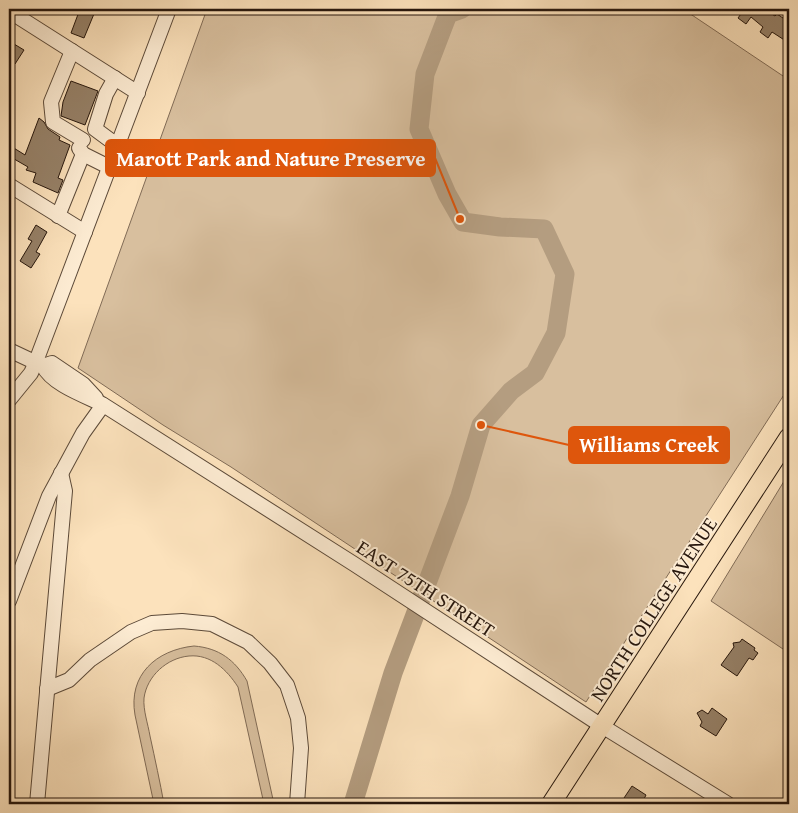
<svg xmlns="http://www.w3.org/2000/svg" width="798" height="813" font-family="'Gentium Book Plus',serif">
<style>
.green{fill:#d8bf9e;stroke:#806b56}
.lines{fill:none;stroke-linecap:round;stroke-linejoin:round}
.river{stroke:#b49d80;stroke-width:19}
.building{fill:#968168;stroke:#27170d}
.minor-casing{stroke:#5c4a39;stroke-width:16}
.major-casing{stroke:#27170d;stroke-width:20}
.minor{stroke:#fdecd3;stroke-width:14}
.major{stroke:#fce2bc;stroke-width:18}
.labels{text-anchor:middle;dominant-baseline:central;stroke-width:4;stroke-linejoin:round;paint-order:stroke}
.street-label{font-size:20px;fill:#27170d;stroke:#fdecd3}
.leader{fill:none;stroke:#de560c;stroke-width:2}
.callout-dot{fill:#de560c;stroke:#fdecd3;stroke-width:2}
.callout{fill:#de560c;stroke:#de560c;stroke-width:2}
.callout-label{font-size:21px;text-anchor:middle;font-weight:bold;fill:#fff}
</style>
<rect width="100%" height="100%" fill="#fce2bc"/>
<filter id="stains"><feTurbulence type="fractalNoise" baseFrequency=".004" numOctaves="4"/><feColorMatrix values="0 0 0 0 .2 0 0 0 0 .09 0 0 0 0 .02 0 0 0 .5 -.17"/></filter>
<radialGradient id="worn" r=".72"><stop offset=".6" stop-color="#630" stop-opacity="0"/><stop offset="1" stop-color="#630" stop-opacity=".3"/></radialGradient>
<g class="green">
<polygon points="207,9 683,9 789,80 789,387 586,702 231,467 163,425 78,368"/>
<polygon points="789,473 789,653 711,601"/>
<path d="M194 646C219 648 235 660 247 681L274 804H264L238 687C227 670 211 654 189 656 167 658 147 676 144 698 143 710 148 724 150 736 155 759 160 782 164 804H154L135 715C128 675 156 650 194 646Z"/>
</g>
<g class="lines">
<polyline class="river" points="353,804 393,673 460,496 481,425 511,391 535,373 556,333 565,274 544,229 500,227 463,222 447,194 419,129 425,74 448,14 462,9"/>
</g>
<g class="building">
<polygon points="80,9 96,9 84,38 71,33"/>
<polygon points="740,9 764,9 775,16 777,14 789,22 789,43 772,32 768,38 760,32 763,27 751,17 746,24 738,18 743,11"/>
<polygon points="9,41 24,50 15,64 9,60"/>
<polygon points="71,81 98,91 85,125 61,116 63,102"/>
<polygon points="39,118 44,122 48,129 60,137 59,140 70,145 58,178 63,180 58,193 33,182 36,173 26,170 28,167 9,156 9,145 25,155"/>
<polygon points="36,225 47,232 36,252 40,254 31,268 20,261 32,241 28,239"/>
<polygon points="742,639 755,648 754,650 758,653 753,660 749,658 737,676 721,665 734,647 733,643 740,642"/>
<polygon points="712,708 727,719 716,736 700,726 702,722 697,713 702,710 708,714"/>
<polygon points="632,786 646,795 644,799 653,804 620,804"/>
</g>
<g class="lines">
<g class="minor-casing">
<g id="minor">
<polyline points="9,11 138,93"/>
<polyline points="72,51 51,102 53,122 83,140"/>
<polyline points="115,78 106,94 95,129 118,146"/>
<polyline points="79,148 83,154 109,167"/>
<polyline points="9,185 85,232"/>
<polyline points="58,216 83,154"/>
<polyline points="9,350 43,366 52,363 83,384 96,398"/>
<path d="M43 366C52 384 83 395 102 404L354 564 602 726 728 804"/>
<polyline points="9,400 31,373 35,364 169,9"/>
<polyline points="9,601 49,496 83,433 103,405"/>
<polyline points="47,689 69,680 90,660 131,632 152,623 182,621 212,624 248,642 270,663 287,685 298,718 301,748 297,804"/>
<polyline points="37,804 65,491 61,473"/>
</g>
</g>
<g class="major-casing">
<polyline id="major" points="551,804 789,437"/>
</g>
<use href="#minor" class="minor"/>
<use href="#major" class="major"/>
</g>
<g class="labels">
<g class="street-label">
<text transform="translate(426 588) rotate(33)">EAST 75TH STREET</text>
<text transform="translate(653 609) rotate(-57)">NORTH COLLEGE AVENUE</text>
</g>
</g>
<path class="leader" d="M460 219L435 158M481 425L569 445"/>
<g class="callout-dot">
<circle cx="460" cy="219" r="5"/>
<circle cx="481" cy="425" r="5"/>
</g>
<g class="callout">
<rect x="106" y="140" width="329" height="36" rx="5"/>
<rect x="569" y="427" width="160" height="36" rx="5"/>
</g>
<g class="callout-label">
<text x="271" y="166">Marott Park and Nature Preserve</text>
<text x="649" y="452">Williams Creek</text>
</g>
<rect width="798" height="813" fill="none" stroke="#fce2bc" stroke-width="30"/>
<rect x="10" y="10" width="778" height="793" fill="none" stroke="#27170d" stroke-width="2.5"/>
<rect x="15" y="15" width="768" height="783" fill="none" stroke="#27170d"/>
<rect width="100%" height="100%" filter="url(#stains)"/>
<rect width="100%" height="100%" fill="url(#worn)"/>
</svg>
